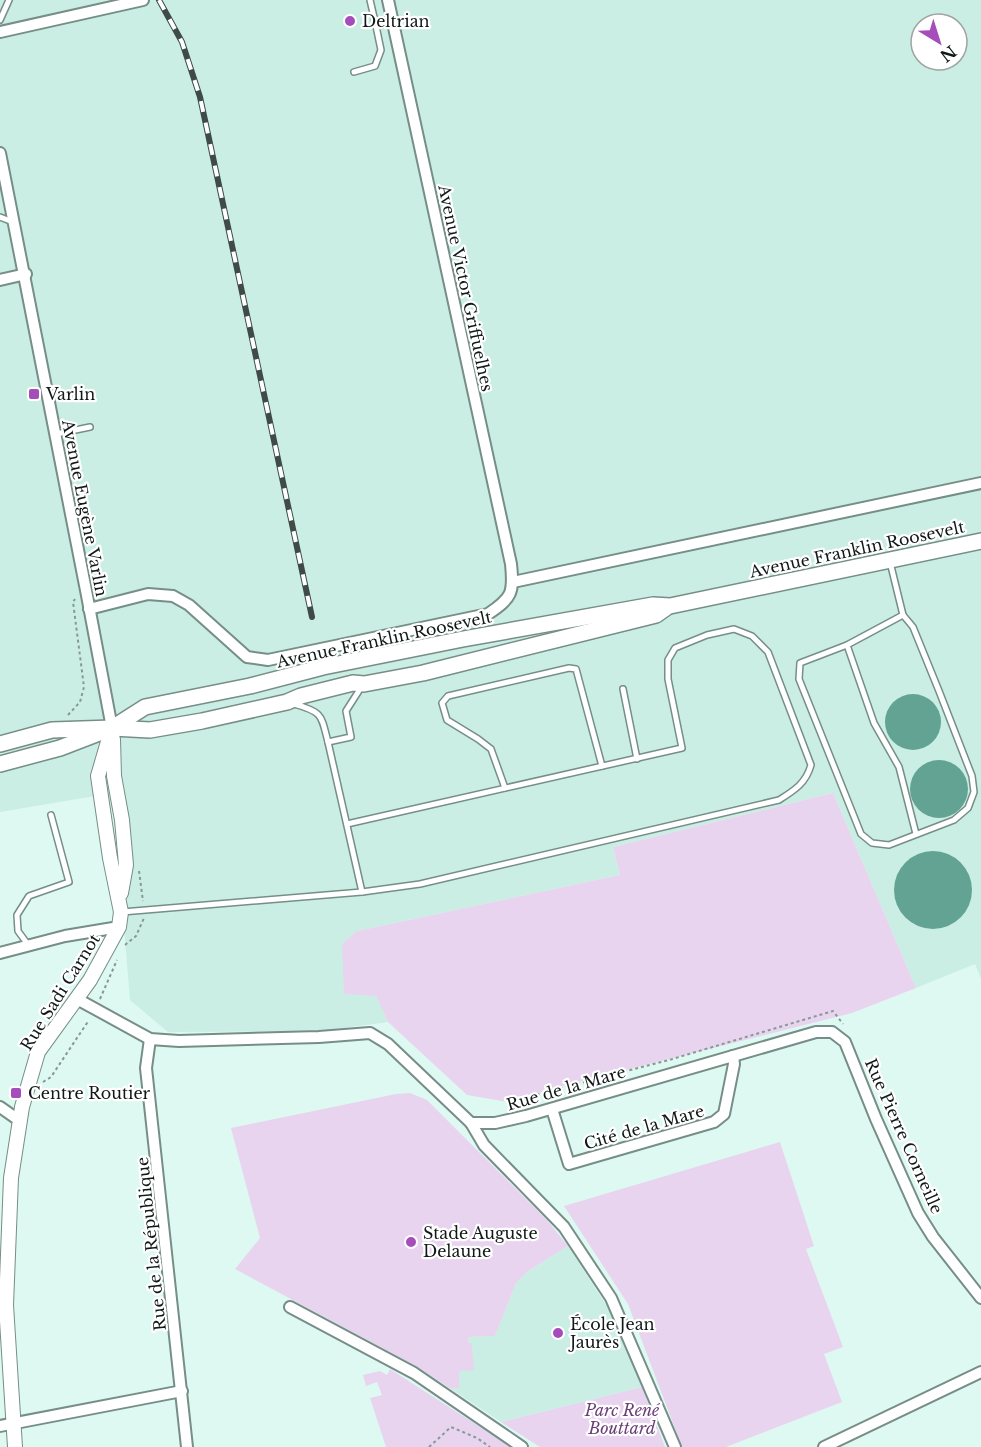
<svg xmlns="http://www.w3.org/2000/svg" width="981" height="1447" font-family="'Libre Baskerville',serif">
<style>
.built{fill:#caeee4;fill-rule:evenodd}
.green{fill:#e9d4ef}
.water{fill:#63a393}
.lines{fill:none;stroke-linecap:round;stroke-linejoin:round}
.service-casing{stroke:#768e87;stroke-width:8}
.minor-casing{stroke:#768e87;stroke-width:14}
.tertiary-casing{stroke:#768e87;stroke-width:16}
.secondary-casing{stroke:#768e87;stroke-width:18}
.path{stroke:#869994;stroke-width:2;stroke-dasharray:3 3;stroke-linecap:butt}
.service{stroke:#fff;stroke-width:5}
.minor{stroke:#fff;stroke-width:10}
.tertiary{stroke:#fff;stroke-width:14}
.secondary{stroke:#fff;stroke-width:15}
.rail-casing{stroke:#3e4b47;stroke-width:6}
.rail{stroke:#fff;stroke-width:4;stroke-dasharray:11;stroke-linecap:butt}
.poi-dot{fill:#a44dbb;stroke:#fff;stroke-width:2}
.labels{text-anchor:middle;dominant-baseline:central;stroke-width:4.5;stroke-linejoin:round;paint-order:stroke}
.poi-label{font-size:16px;fill:#101917;stroke:#fff;text-anchor:start}
.street-label{font-size:16px;fill:#101917;stroke:#fff}
.park-label{font-size:16px;font-style:italic;fill:#6a3f76;stroke:#fff}
</style>
<rect width="100%" height="100%" fill="#def9f1"/>
<g class="built">
<path d="M0 0H981V979L975 964 916 988 833 793 613 847 620 875 357 931 376 996 388 1022 321 1031 168 1032 130 1000 113 793 0 812ZM921 24H957V60H921Z"/>
<polygon points="568,1246 610,1311 642,1387 501,1422 451,1389 459,1388 459,1371 473,1363 472,1343 469,1343 468,1337 495,1336 516,1283 527,1272"/>
</g>
<g class="green">
<polygon points="833,793 916,988 852,1013 562,1086 508,1102 467,1095 388,1022 376,996 344,994 342,944 357,931 620,875 613,847"/>
<polygon points="410,1093 427,1100 546,1219 568,1246 527,1272 516,1283 495,1336 468,1337 469,1343 472,1343 474,1370 459,1371 459,1388 451,1389 416,1366 235,1269 260,1238 231,1128 396,1094"/>
<polygon points="780,1142 814,1246 806,1249 843,1347 824,1354 842,1402 726,1447 682,1447 628,1304 564,1206"/>
<polygon points="390,1369 511,1447 386,1447 370,1398 382,1395 377,1382 366,1386 363,1375 380,1371 387,1375"/>
<polygon points="642,1387 665,1447 540,1447 501,1422"/>
</g>
<g class="water">
<circle cx="913" cy="722" r="28"/>
<circle cx="939" cy="789" r="29"/>
<circle cx="933" cy="890" r="39"/>
</g>
<g class="lines">
<g class="service-casing">
<g id="service">
<polyline points="370,0 376,26"/>
<polyline points="0,20 9,0"/>
<polyline points="354,72 375,66 381,50 376,26 393,23"/>
<polyline points="0,217 13,222"/>
<polyline points="56,434 90,427"/>
<polyline points="903,615 847,645 874,723 899,767 916,834"/>
<polyline points="847,645 800,663 799,679 861,834 872,843 889,845 954,820 968,808 974,792 972,776 939,691 913,627 903,615 890,562"/>
<polyline points="623,689 637,759"/>
<path d="M294 704C323 712 321 715 328 742L351 737 346 711 362 686"/>
<polyline points="505,788 491,749 478,739 447,720 442,703 448,696 569,668 576,669 602,766"/>
<path d="M347 824 682 748 668 679V660L675 648 707 635 734 629 752 636 768 652 811 765C806 783 795 790 779 800L420 884 362 892"/>
<polyline points="122,912 362,892 328,742"/>
<polyline points="29,946 18,931 17,915 29,896 69,882 51,815"/>
</g>
</g>
<g class="minor-casing">
<g id="minor">
<polyline points="0,32 143,0"/>
<path d="M0 153C39 344 76 536 112 728"/>
<polyline points="0,280 26,274"/>
<polyline points="513,582 981,483"/>
<path d="M89 609 148 594 173 596 189 605 247 657 268 660 488 614C512 598 514 593 511 564L388 0"/>
<polyline points="0,953 65,936 119,927"/>
<polyline points="77,999 150,1039 179,1041 319,1037 370,1033 388,1044 471,1123 495,1123 526,1116 816,1032 832,1032 845,1042 876,1119 918,1213 933,1237 981,1298"/>
<polyline points="150,1039 146,1068 187,1447"/>
<polyline points="0,1107 20,1121"/>
<polyline points="552,1109 569,1164 714,1122 724,1114 734,1064 733,1056"/>
<polyline points="471,1123 484,1145 564,1227 611,1298 675,1447"/>
<polyline points="290,1307 414,1373 522,1447"/>
<polyline points="0,1426 182,1391"/>
<polyline points="824,1447 981,1372"/>
</g>
</g>
<g class="tertiary-casing">
<g id="tertiary">
<polyline points="113,739 114,776 122,820 126,865 121,893"/>
<polyline points="15,1447 6,1305 11,1178 22,1107 38,1052 90,980 119,927 121,912 110,858 98,776 112,728"/>
</g>
</g>
<g class="secondary-casing">
<g id="secondary">
<polyline points="0,744 52,730 112,728 150,730 202,721 287,702 301,696 353,683 364,684 423,673 656,615 666,608"/>
<polyline points="0,764 60,748 112,728 145,707 250,686 323,667 463,639 653,605 670,606 981,541"/>
</g>
</g>
<g class="path">
<polyline points="68,715 80,702 84,687 73,602 75,599"/>
<polyline points="139,871 143,901"/>
<polyline points="125,945 136,936 144,918"/>
<polyline points="100,999 117,960"/>
<polyline points="43,1082 51,1077 89,1020"/>
<polyline points="529,1102 531,1096 669,1060 833,1011 843,1024"/>
<polyline points="429,1447 451,1427 477,1438 490,1447"/>
</g>
<use href="#service" class="service"/>
<use href="#minor" class="minor"/>
<use href="#tertiary" class="tertiary"/>
<use href="#secondary" class="secondary"/>
<g class="rail-casing">
<polyline id="rail" points="159,0 182,42 200,97 312,617"/>
</g>
<use href="#rail" class="rail"/>
</g>
<g class="poi-dot">
<circle cx="350" cy="21" r="6"/>
<rect x="28" y="388" width="12" height="12" rx="3"/>
<rect x="10" y="1087" width="12" height="12" rx="3"/>
<circle cx="411" cy="1242" r="6"/>
<circle cx="558" cy="1333" r="6"/>
</g>
<g class="labels">
<g class="poi-label">
<text x="362" y="21">Deltrian</text>
<text x="46" y="394">Varlin</text>
<text x="28" y="1093">Centre Routier</text>
<text x="423" y="1233">Stade Auguste<tspan x="423" dy="18">Delaune</tspan></text>
<text x="570" y="1324">École Jean<tspan x="570" dy="18">Jaurès</tspan></text>
</g>
<g class="street-label">
<text transform="translate(466 288) rotate(78)">Avenue Victor Griffuelhes</text>
<text transform="translate(85 508) rotate(79)">Avenue Eugène Varlin</text>
<text transform="translate(857 549) rotate(-12)">Avenue Franklin Roosevelt</text>
<text transform="translate(384 639) rotate(-12)">Avenue Franklin Roosevelt</text>
<text transform="translate(60 992) rotate(-58)">Rue Sadi Carnot</text>
<text transform="translate(566 1088) rotate(-16)">Rue de la Mare</text>
<text transform="translate(644 1127) rotate(-16)">Cité de la Mare</text>
<text transform="translate(904 1136) rotate(66)">Rue Pierre Corneille</text>
<text transform="translate(151 1244) rotate(-96)">Rue de la République</text>
</g>
<g class="park-label">
<text x="622" y="1410">Parc René<tspan x="622" dy="18">Bouttard</tspan></text>
</g>
</g>
<g transform="translate(939 42) rotate(142)"><circle r="28" fill="#ffffff" stroke="#9fa3a2" stroke-width="1.5"/>
<path d="M0-4.5L10 22L0 15L-10 22Z" fill="#a44dbb"/>
<text y="-9" font-size="16" font-weight="bold" text-anchor="middle" fill="#101917">N</text>
</g>
</svg>
